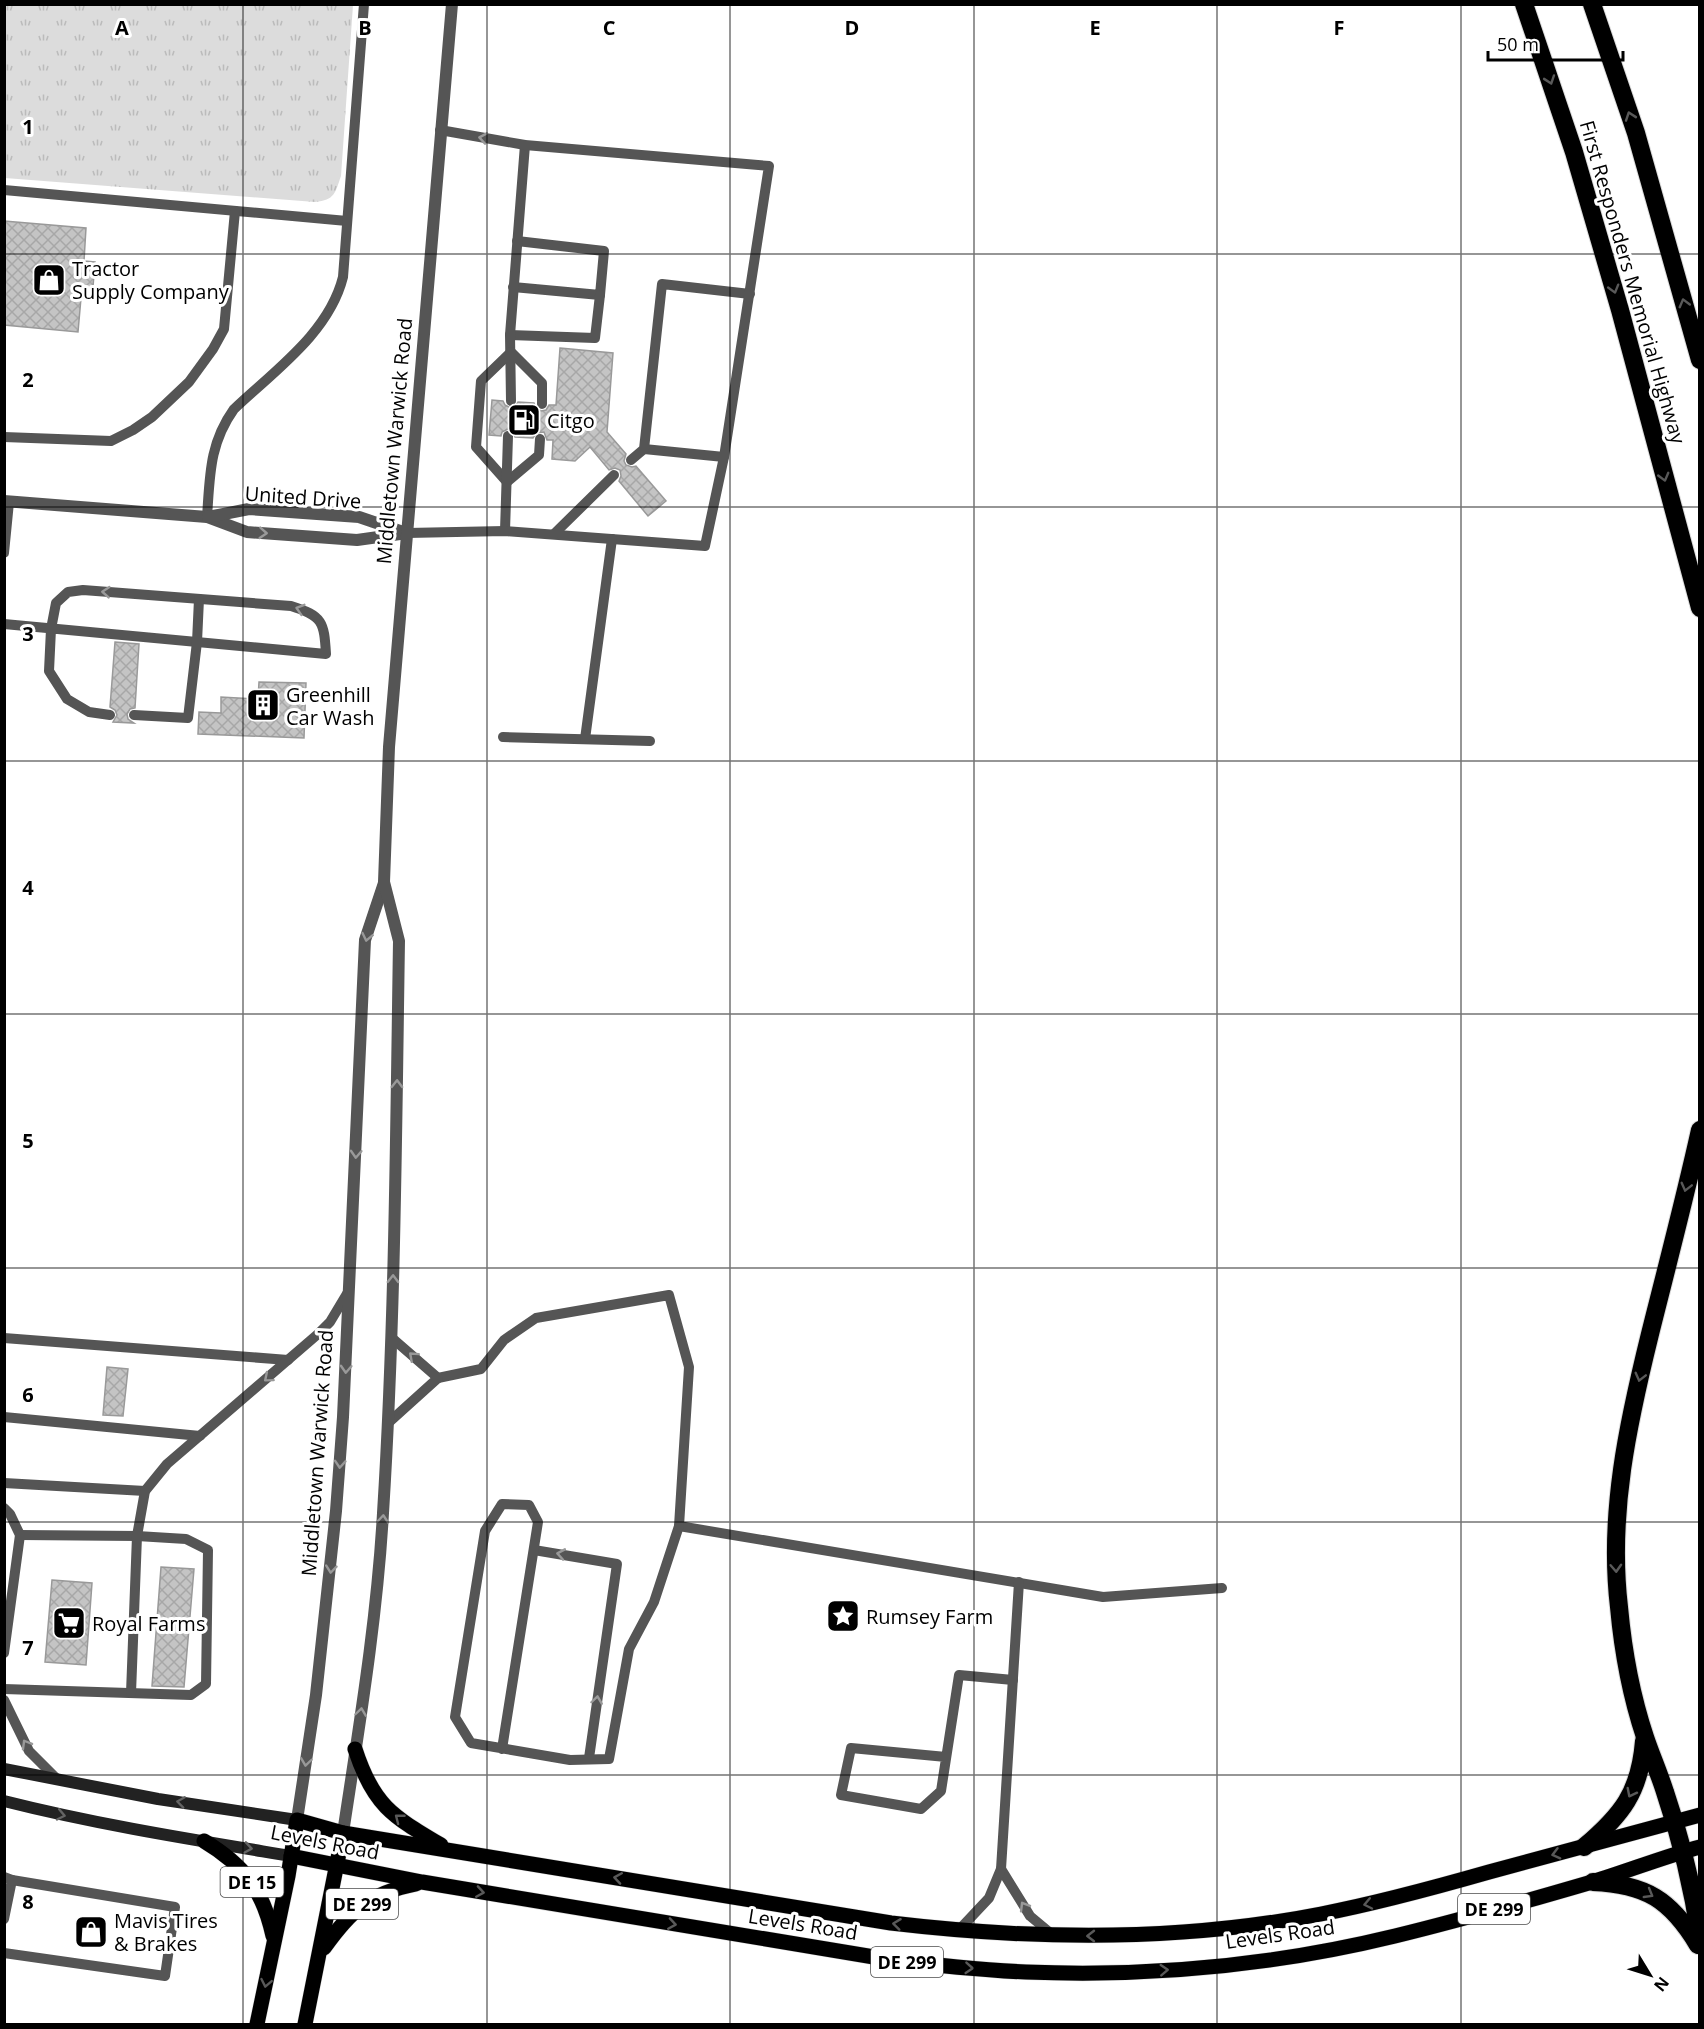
<svg xmlns="http://www.w3.org/2000/svg" width="1704" height="2029" font-family="'Open Sans',sans-serif">
<style>
.grass{fill:url(#grass-tufts)}
.building{fill:url(#building-cross-hatch);stroke:#999;stroke-width:1.5}
.lines{fill:none;stroke-linecap:round;stroke-linejoin:round}
.primary-casing{stroke:#dbdbdb;stroke-width:16}
.motorway-casing{stroke:#dbdbdb;stroke-width:20}
.service{stroke:#555;stroke-width:10}
.minor{stroke:#555;stroke-width:12}
.tertiary{stroke:#555;stroke-width:12}
.secondary{stroke:#222;stroke-width:12}
.primary{stroke:#000;stroke-width:15}
.motorway{stroke:#000;stroke-width:18}
.oneway{stroke:#595959}
.oneway2{stroke:#999}
.oneway3{stroke:#646464}
.grid{fill:none;stroke:#000;stroke-width:1.5;stroke-opacity:0.55}
.labels{text-anchor:middle;dominant-baseline:central;stroke-width:6;stroke-linejoin:round;paint-order:stroke}
.shield{fill:#fff;stroke:#4c4c4c;stroke-width:1.5}
.shield-label{font-size:18px;font-weight:bold;fill:#000}
.poi-label{font-size:20px;fill:#000;stroke:#fff;text-anchor:start}
.street-label{font-size:20px;fill:#000;stroke:#fff}
.grid-label{font-size:20px;text-anchor:middle;font-weight:bold;fill:#000;stroke:#fff;stroke-width:6;stroke-linejoin:round;paint-order:stroke}
</style>
<defs>
<pattern id="grass-tufts" width="24" height="20" patternUnits="userSpaceOnUse" patternTransform="scale(1.5)"><rect width="24" height="20" fill="#dcdcdc"/><path d="M3 7l-1-3M5 7V3M7 7l1-3M15 17l-1-3M17 17v-4M19 17l1-3" fill="none" stroke="#bbb"/></pattern>
<pattern id="building-cross-hatch" width="8" height="8" patternUnits="userSpaceOnUse" patternTransform="scale(1.5)"><rect width="8" height="8" fill="#c4c4c4"/><path d="M0 0l8 8M0 8l8-8" fill="none" stroke="#a7a7a7"/></pattern>
</defs>
<rect width="100%" height="100%" fill="#fff"/>
<path class="grass" d="M4 5H353L341 176C335 193 335 200 315 202L5 178Z"/>
<g class="building">
<polygon points="4,221 86,228 84,261 95,262 92,299 81,298 78,332 4,325"/>
<polygon points="560,348 613,353 607,432 626,454 624,461 626,465 632,467 636,466 666,501 648,516 619,481 621,476 620,470 615,468 609,470 590,447 575,461 552,459 553,440 547,440 544,432 536,433 533,438 515,437 512,430 508,429 502,432 501,436 489,435 492,400 503,401 505,405 511,408 515,407 518,402 534,403 536,408 541,411 546,410 549,405 556,405"/>
<polygon points="115,642 139,644 135,708 130,709 127,714 128,719 134,723 113,722 117,715 115,710 110,707"/>
<polygon points="259,682 306,683 304,738 198,734 199,712 221,713 221,697 258,699"/>
<polygon points="107,1367 128,1369 123,1416 103,1415"/>
<polygon points="161,1567 194,1569 184,1687 152,1686"/>
<polygon points="52,1580 92,1583 86,1665 45,1662"/>
</g>
<g class="lines">
<g class="primary-casing">
<g id="primary">
<path d="M355 1749C373 1805 392 1816 441 1845"/>
<path d="M204 1841C244 1865 263 1890 273 1936"/>
<path d="M291 1856 422 1882 886 1959C933 1965 979 1970 1026 1972 1149 1977 1276 1965 1395 1936 1461 1920 1527 1901 1592 1882 1628 1871 1663 1857 1700 1847"/>
<path d="M324 1948C351 1910 370 1893 416 1884"/>
<path d="M257 2024 288 1876 297 1820 343 1833 891 1923C1034 1940 1179 1942 1321 1914 1378 1903 1433 1888 1489 1872 1559 1853 1629 1834 1700 1815"/>
<polyline points="305,2024 343,1833"/>
</g>
</g>
<g class="motorway-casing">
<g id="motorway">
<polyline points="1524,4 1574,152 1620,310 1700,608"/>
<polyline points="1592,4 1636,133 1700,360"/>
<path d="M1700 1130C1685 1198 1667 1266 1650 1334 1628 1423 1608 1514 1619 1607 1623 1651 1631 1695 1645 1737 1651 1755 1659 1773 1665 1792 1681 1839 1693 1889 1700 1938"/>
<path d="M1584 1847C1622 1815 1640 1792 1644 1741"/>
<path d="M1593 1882C1646 1884 1671 1900 1698 1945"/>
</g>
</g>
<g class="service">
<polyline points="4,190 347,221"/>
<polyline points="513,287 600,295 604,251 517,241"/>
<polyline points="510,335 595,338 600,295"/>
<polyline points="511,401 510,335 525,145"/>
<polyline points="4,437 111,441 133,430 152,417 189,382 213,349 224,329 235,211"/>
<polyline points="540,439 539,455 507,482 476,447 481,381 511,352 542,383 542,404"/>
<polyline points="644,449 724,457"/>
<polyline points="631,460 644,449 662,284 750,294"/>
<path d="M207 517C210 476 209 444 234 409 274 371 329 333 343 277L364 4"/>
<polyline points="505,531 508,436"/>
<polyline points="407,533 505,531 705,546 724,457 769,166 525,145 440,130"/>
<polyline points="554,534 614,475"/>
<polyline points="4,553 9,502"/>
<path d="M4 624 326 654C324 622 323 616 291 606L83 590 68 592 56 603 51 629 49 671 67 699 89 712 110 715"/>
<polyline points="134,715 188,718 197,642 199,599"/>
<polyline points="503,737 650,741"/>
<polyline points="585,739 612,539"/>
<polyline points="4,1338 288,1360"/>
<polyline points="438,1378 481,1369 504,1340 536,1318 669,1295 689,1367 679,1526 1103,1597 1222,1588"/>
<polyline points="4,1417 200,1436"/>
<polyline points="387,1424 438,1378 392,1338"/>
<polyline points="4,1483 145,1491"/>
<polyline points="4,1508 10,1514 20,1535 4,1653"/>
<polyline points="534,1550 617,1564 589,1758"/>
<polyline points="4,1689 191,1695 206,1684 208,1550 186,1539 137,1536 20,1535"/>
<polyline points="131,1693 137,1536 145,1491 167,1464 318,1334 330,1322 348,1292"/>
<polyline points="4,1700 29,1751 58,1780"/>
<polyline points="502,1749 538,1522 529,1505 502,1504 485,1531 455,1717 471,1743 570,1760 609,1759 629,1649 654,1602 679,1526"/>
<polyline points="946,1757 851,1748 841,1795 921,1809 941,1791 959,1675 1013,1680"/>
<polyline points="1001,1869 1030,1916 1054,1936"/>
<polyline points="4,1877 12,1880 4,1919"/>
<polyline points="958,1931 989,1898 1001,1869 1019,1582"/>
<polyline points="4,1953 165,1976 175,1907 12,1880"/>
</g>
<g class="minor">
<polyline points="4,501 207,517 247,532 357,540 407,533"/>
<polyline points="208,517 249,509 359,517 403,532"/>
</g>
<g class="tertiary">
<polyline points="297,1820 316,1695 336,1511 343,1417 365,940 384,883"/>
<path d="M343 1833C359 1727 377 1620 383 1513 395 1322 396 1132 399 941L384 882 389 747 452 4"/>
</g>
<g class="secondary">
<polyline points="4,1769 158,1799 297,1820"/>
<path d="M4 1801C99 1825 195 1840 291 1856"/>
</g>
<use href="#primary" class="primary"/>
<use href="#motorway" class="motorway"/>
</g>
<defs><path id="oneway-chevron" d="M-2-3.5L2.5 0L-2 3.5" fill="none" stroke-width="1.6" stroke-linecap="round" stroke-linejoin="round" transform="scale(1.5)"/></defs>
<g class="oneway">
<use href="#oneway-chevron" transform="translate(1550 80) rotate(71)"/>
<use href="#oneway-chevron" transform="translate(1630 116) rotate(-109)"/>
<use href="#oneway-chevron" transform="translate(1614 289) rotate(74)"/>
<use href="#oneway-chevron" transform="translate(1684 303) rotate(-105)"/>
<use href="#oneway-chevron" transform="translate(1664 477) rotate(75)"/>
<use href="#oneway-chevron" transform="translate(1686 1187) rotate(104)"/>
<use href="#oneway-chevron" transform="translate(1640 1377) rotate(104)"/>
<use href="#oneway-chevron" transform="translate(1616 1568) rotate(87)"/>
<use href="#oneway-chevron" transform="translate(1631 1793) rotate(117)"/>
<use href="#oneway-chevron" transform="translate(399 1818) rotate(-142)"/>
<use href="#oneway-chevron" transform="translate(1556 1854) rotate(165)"/>
<use href="#oneway-chevron" transform="translate(618 1878) rotate(-171)"/>
<use href="#oneway-chevron" transform="translate(480 1892) rotate(9)"/>
<use href="#oneway-chevron" transform="translate(1649 1894) rotate(30)"/>
<use href="#oneway-chevron" transform="translate(1368 1904) rotate(168)"/>
<use href="#oneway-chevron" transform="translate(672 1924) rotate(9)"/>
<use href="#oneway-chevron" transform="translate(897 1924) rotate(-173)"/>
<use href="#oneway-chevron" transform="translate(1091 1936) rotate(180)"/>
<use href="#oneway-chevron" transform="translate(969 1968) rotate(4)"/>
<use href="#oneway-chevron" transform="translate(1164 1970) rotate(-3)"/>
<use href="#oneway-chevron" transform="translate(266 1983) rotate(101)"/>
</g>
<g class="oneway2">
<use href="#oneway-chevron" transform="translate(483 138) rotate(-170)"/>
<use href="#oneway-chevron" transform="translate(263 533) rotate(4)"/>
<use href="#oneway-chevron" transform="translate(106 592) rotate(-176)"/>
<use href="#oneway-chevron" transform="translate(300 609) rotate(-163)"/>
<use href="#oneway-chevron" transform="translate(367 937) rotate(102)"/>
<use href="#oneway-chevron" transform="translate(397 1084) rotate(-89)"/>
<use href="#oneway-chevron" transform="translate(356 1154) rotate(93)"/>
<use href="#oneway-chevron" transform="translate(393 1279) rotate(-89)"/>
<use href="#oneway-chevron" transform="translate(413 1356) rotate(-138)"/>
<use href="#oneway-chevron" transform="translate(346 1369) rotate(93)"/>
<use href="#oneway-chevron" transform="translate(268 1378) rotate(140)"/>
<use href="#oneway-chevron" transform="translate(340 1464) rotate(94)"/>
<use href="#oneway-chevron" transform="translate(383 1519) rotate(-85)"/>
<use href="#oneway-chevron" transform="translate(561 1554) rotate(-170)"/>
<use href="#oneway-chevron" transform="translate(331 1569) rotate(96)"/>
<use href="#oneway-chevron" transform="translate(597 1700) rotate(-82)"/>
<use href="#oneway-chevron" transform="translate(361 1712) rotate(-82)"/>
<use href="#oneway-chevron" transform="translate(26 1744) rotate(-120)"/>
<use href="#oneway-chevron" transform="translate(306 1762) rotate(98)"/>
<use href="#oneway-chevron" transform="translate(1024 1906) rotate(-121)"/>
</g>
<g class="oneway3">
<use href="#oneway-chevron" transform="translate(181 1802) rotate(-172)"/>
<use href="#oneway-chevron" transform="translate(61 1815) rotate(12)"/>
<use href="#oneway-chevron" transform="translate(248 1848) rotate(9)"/>
</g>
<path class="grid" d="M243 4V2024M487 4V2024M730 4V2024M974 4V2024M1217 4V2024M1461 4V2024M4 254H1700M4 507H1700M4 761H1700M4 1014H1700M4 1268H1700M4 1522H1700M4 1775H1700"/>
<defs>
<g id="shop-square" transform="scale(1.725)"><rect x="-9" y="-9" width="18" height="18" rx="4" fill="#000" stroke="#fff"/><path d="M-5-2.5h2.3a2.7 3.5 0 0 1 5.4 0H5L5.5 6h-11ZM-1.5-2.5h3a1.5 2.3 0 0 0-3 0Z" fill="#fff"/></g>
<g id="fuel-square" transform="scale(1.725)"><rect x="-9" y="-9" width="18" height="18" rx="4" fill="#000" stroke="#fff"/><path d="M-5.5-6h7V0h2V4h1.3V-2.5L3-4.5l.8-.8L6-3V5H2.5V1h-1V6h-7ZM-4.2-4.7v3.2H.2V-4.7Z" fill="#fff"/></g>
<g id="building-square" transform="scale(1.725)"><rect x="-9" y="-9" width="18" height="18" rx="4" fill="#000" stroke="#fff"/><path d="M-4-6H4V6H1V3H-1V6H-4ZM-2.5-4.3h1.7v1.8h-1.7ZM.8-4.3h1.7v1.8H.8ZM-2.5-1h1.7V.8h-1.7ZM.8-1h1.7V.8H.8Z" fill="#fff"/></g>
<g id="sight-square" transform="scale(1.725)"><rect x="-9" y="-9" width="18" height="18" rx="4" fill="#000" stroke="#fff"/><path d="M0-6L1.8-2.2L6-1.7L2.9 1.2L3.7 5.4L0 3.3L-3.7 5.4L-2.9 1.2L-6-1.7L-1.8-2.2Z" fill="#fff"/></g>
<g id="supermarket-square" transform="scale(1.725)"><rect x="-9" y="-9" width="18" height="18" rx="4" fill="#000" stroke="#fff"/><path d="M-6-5.5h2.5l.6 2H6L4.5 2H-2.5L-4.4-4H-6ZM-1.5 3.2a1.3 1.3 0 1 0 .1 0ZM3 3.2a1.3 1.3 0 1 0 .1 0Z" fill="#fff"/></g>
</defs>
<g fill-rule="evenodd">
<use href="#shop-square" x="49" y="280"/>
<use href="#fuel-square" x="524" y="420"/>
<use href="#building-square" x="263" y="705"/>
<use href="#sight-square" x="843" y="1616"/>
<use href="#supermarket-square" x="69" y="1623"/>
<use href="#shop-square" x="91" y="1932"/>
</g>
<g class="labels">
<g class="shield">
<rect x="220.5" y="1867" width="63" height="30" rx="4.5"/>
<rect x="326" y="1889" width="72" height="30" rx="4.5"/>
<rect x="1458" y="1894" width="72" height="30" rx="4.5"/>
<rect x="871" y="1947" width="72" height="30" rx="4.5"/>
</g>
<g class="shield-label">
<text x="252" y="1882">DE 15</text>
<text x="362" y="1904">DE 299</text>
<text x="1494" y="1909">DE 299</text>
<text x="907" y="1962">DE 299</text>
</g>
<g class="poi-label">
<text x="72" y="268">Tractor<tspan x="72" dy="23">Supply Company</tspan></text>
<text x="547" y="420">Citgo</text>
<text x="286" y="694">Greenhill<tspan x="286" dy="23">Car Wash</tspan></text>
<text x="866" y="1616">Rumsey Farm</text>
<text x="92" y="1623">Royal Farms</text>
<text x="114" y="1920">Mavis Tires<tspan x="114" dy="23">&amp; Brakes</tspan></text>
</g>
<g class="street-label">
<text transform="translate(1633 282) rotate(74)">First Responders Memorial Highway</text>
<text transform="translate(394 441) rotate(-85)">Middletown Warwick Road</text>
<text transform="translate(303 497) rotate(4)">United Drive</text>
<text transform="translate(317 1453) rotate(-86)">Middletown Warwick Road</text>
<text transform="translate(325 1842) rotate(11)">Levels Road</text>
<text transform="translate(803 1924) rotate(9)">Levels Road</text>
<text transform="translate(1280 1934) rotate(-8)">Levels Road</text>
</g>
</g>
<g class="grid-label">
<text x="122" y="35">A</text>
<text x="365" y="35">B</text>
<text x="609" y="35">C</text>
<text x="852" y="35">D</text>
<text x="1095" y="35">E</text>
<text x="1339" y="35">F</text>
<text x="28" y="134">1</text>
<text x="28" y="387">2</text>
<text x="28" y="641">3</text>
<text x="28" y="895">4</text>
<text x="28" y="1148">5</text>
<text x="28" y="1402">6</text>
<text x="28" y="1655">7</text>
<text x="28" y="1909">8</text>
</g>
<rect width="1704" height="2029" fill="none" stroke="#000000" stroke-width="12"/>
<g transform="translate(1650 1975) rotate(128)" stroke="#ffffff" stroke-width="4.5" paint-order="stroke">
<path d="M0-4.5L10 22L0 15L-10 22Z" fill="#000000"/>
<text y="-9" font-size="16" font-weight="bold" text-anchor="middle" fill="#000000">N</text>
</g>
<path d="M1488 51v9h135v-9" fill="none" stroke="#000000" stroke-width="3"/>
<text x="1497" y="51" font-size="18" fill="#000000" stroke="#ffffff" stroke-width="4.5" paint-order="stroke">50 m</text>
</svg>
